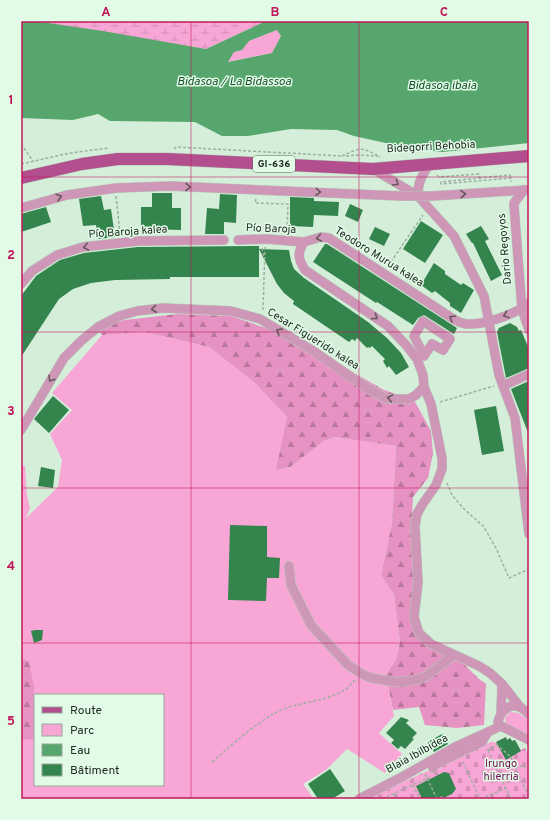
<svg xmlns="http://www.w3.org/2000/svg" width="550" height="820" font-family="Overpass,sans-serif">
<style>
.green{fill:#f8a6d5;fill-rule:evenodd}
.forest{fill:url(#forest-firs)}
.wetland{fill:url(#wetland-marsh)}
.cemetery{fill:url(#cemetery-stones)}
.water{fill:#57a66d;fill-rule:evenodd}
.building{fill:#33844d}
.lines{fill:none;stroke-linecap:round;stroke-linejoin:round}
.minor-casing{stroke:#b5cbb9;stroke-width:10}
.major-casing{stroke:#b5cbb9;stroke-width:13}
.path{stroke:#9cb0a0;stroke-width:1.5;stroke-dasharray:3 2;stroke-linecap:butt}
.minor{stroke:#cf97b7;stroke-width:9}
.major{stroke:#b34f8e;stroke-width:12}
.minor-bridge-casing{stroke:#b5cbb9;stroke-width:10;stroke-linecap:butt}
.minor-bridge{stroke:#cf97b7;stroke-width:9}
.oneway{stroke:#67565f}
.grid{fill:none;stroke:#c2185b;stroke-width:1;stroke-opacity:0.55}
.labels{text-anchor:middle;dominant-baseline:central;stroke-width:3;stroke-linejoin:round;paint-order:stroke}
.shield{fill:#e2fbe7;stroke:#5c695e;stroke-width:1}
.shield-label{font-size:10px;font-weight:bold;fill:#222b24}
.street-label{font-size:11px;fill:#222b24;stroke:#e2fbe7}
.park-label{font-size:11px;fill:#711053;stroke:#e2fbe7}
.water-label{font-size:12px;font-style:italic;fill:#134e28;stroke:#e2fbe7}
.neatline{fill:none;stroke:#c2185b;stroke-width:1.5}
.grid-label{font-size:13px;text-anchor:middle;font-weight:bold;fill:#c2185b}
</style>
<defs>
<pattern id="forest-firs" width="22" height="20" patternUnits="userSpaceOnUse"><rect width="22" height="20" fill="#e693c3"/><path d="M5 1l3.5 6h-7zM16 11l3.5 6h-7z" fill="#ba789e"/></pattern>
<pattern id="wetland-marsh" width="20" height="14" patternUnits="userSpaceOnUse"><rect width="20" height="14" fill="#f8a6d5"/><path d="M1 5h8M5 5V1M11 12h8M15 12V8" fill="none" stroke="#d48fb7"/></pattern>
<pattern id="cemetery-stones" width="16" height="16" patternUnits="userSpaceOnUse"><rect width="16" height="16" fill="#f8a6d5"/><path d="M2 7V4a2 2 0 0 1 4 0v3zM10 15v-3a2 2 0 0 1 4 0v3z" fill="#d48fb7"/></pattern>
</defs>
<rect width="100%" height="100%" fill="#d5eeda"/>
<g class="green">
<polygon points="277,30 281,36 272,53 227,62 234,52 242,50 249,41"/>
<path d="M145 332 209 347 254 382 287 417 277 470 290 467 324 441 334 437 396 446 392 523 381 575 394 595 400 642 396 659 386 675 394 716 379 733 402 754 385 773 347 749 326 770 303 784 314 799H21V717L29 661 21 659V465L25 466 27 495 30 508 26 518 58 487 62 460 50 434 72 410 52 393 102 335ZM35 695H163V785H35Z"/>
<polygon points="510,712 518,713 529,720 529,734 514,728 506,724 505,718"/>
</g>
<g class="forest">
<polygon points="177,314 231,316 289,336 384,390 414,400 431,431 433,453 428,478 413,497 411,532 414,589 414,627 456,656 479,679 486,684 484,725 457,728 425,725 419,707 393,710 386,675 396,659 400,642 394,595 381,575 392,523 396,446 334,437 324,441 290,467 276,470 287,417 254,382 209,347 145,332 102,335 98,331 116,321"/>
<polygon points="21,659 29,661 34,687 33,700 35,701 35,739 21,740"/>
</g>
<polygon class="wetland" points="35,21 266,21 206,49"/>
<polygon class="cemetery" points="506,737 507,740 510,738 512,741 515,740 520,750 525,748 529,756 529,799 366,799 493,741 494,743"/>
<path class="water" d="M21 21H35L103 31 206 49 266 21H529V143L443 152 413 149 354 136 337 130 291 129 248 136H222L195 122 110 121 98 114 73 120 21 118ZM277 30 281 36 272 53 228 62 234 52 242 50 249 41Z"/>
<g class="building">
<polygon points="152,193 172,193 172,208 181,208 181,230 141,229 141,207 152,207"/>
<polygon points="220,194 237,195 236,223 224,222 224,234 205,234 207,208 219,209"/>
<polygon points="101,196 104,210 111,209 115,237 98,239 96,225 83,226 79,199"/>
<polygon points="290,197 314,198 314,201 339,202 338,216 314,215 313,227 290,226"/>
<polygon points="350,204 363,210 358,222 345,216"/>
<polygon points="46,207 51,222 21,232 21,214"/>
<polygon points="421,221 443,235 425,263 403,249"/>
<polygon points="481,226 489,239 485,241 502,275 491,281 473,243 472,243 466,234"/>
<polygon points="375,227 390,234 384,246 369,239"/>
<polygon points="325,244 327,244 457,328 454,334 424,315 418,318 413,325 377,302 376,303 313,262"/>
<polygon points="259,246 259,277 170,277 170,279 115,280 91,283 73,289 59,299 21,357 21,296 36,276 60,260 84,253 138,247"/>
<polygon points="259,249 289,250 291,261 294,269 304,278 368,322 387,338 401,353 409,367 396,375 389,366 387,368 383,361 385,359 372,346 370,348 368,347 367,348 357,338 355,341 352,339 349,342 293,304 294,301 284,293 277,284"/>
<polygon points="434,263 445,271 445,274 461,285 463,283 474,290 461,313 450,306 450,303 435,291 432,293 421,285"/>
<polygon points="510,323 517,327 519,331 521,330 529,349 529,368 506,378 497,332 499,328"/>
<polygon points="529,381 529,435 511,389"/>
<polygon points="53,396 69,410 49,433 34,419 38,414"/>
<polygon points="496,406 504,451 482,455 474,410"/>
<polygon points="41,467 55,470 53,488 38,486"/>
<polygon points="230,525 267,526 267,557 280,558 279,578 267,578 266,601 228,600"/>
<polygon points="35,630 43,630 42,640 34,643 31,631"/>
<polygon points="401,717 409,720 406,723 417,733 412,738 414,739 405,749 401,746 398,749 391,743 394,740 386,733"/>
<polygon points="442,734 448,744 434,752 428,742"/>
<polygon points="506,737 507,740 510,738 512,741 515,740 521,751 506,760 496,742"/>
<polygon points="330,769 345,791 332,799 318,799 308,784"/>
<polygon points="444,772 449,773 456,789 452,794 443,798 442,796 436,799 422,799 416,786"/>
</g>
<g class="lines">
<g class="minor-casing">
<g id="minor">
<polyline points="373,169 418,196 454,236 484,296 499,375 515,418 529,534"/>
<polyline points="524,190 514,203 514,206 522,309 529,330"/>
<path d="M418 196C418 182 421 177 429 165"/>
<polyline points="432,196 526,190"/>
<polyline points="21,208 67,195 116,188 170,186 401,196"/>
<polyline points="238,240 266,239 304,242"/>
<polyline points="21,284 32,271 57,255 83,247 138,241 224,240"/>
<polygon points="423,321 450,339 443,350 432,344 424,356 414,336"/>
<polyline points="503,386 529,374"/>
<polyline points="21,430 64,358 81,341 98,327 119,316 137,311 163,308 231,311 260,319 312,350 370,390 387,399 409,399 416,395 424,387"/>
<polyline points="289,566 291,585 311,625 348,665 362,674 371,678 396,682 409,681 425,677 454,655"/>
<path d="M520 707 502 684 490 673 479 666 431 644 419 633 414 617 418 583 415 526 417 514 422 505 436 485 442 469V458L431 404 424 387 423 375 417 359 406 345 388 326 305 270C298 259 297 253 304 242L321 237 329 238 455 320C459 322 463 324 467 324 485 325 516 314 529 303"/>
<polyline points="501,713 502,684"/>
<path d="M529 714C526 712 524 709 521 708 510 701 500 712 498 722L501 726 529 740"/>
<polyline points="433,768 434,765 482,742 488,732"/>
<polyline points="359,799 402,777 457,746 501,726"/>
</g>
</g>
<g class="major-casing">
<polyline id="major" points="21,178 82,164 118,159 167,159 373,169 529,156"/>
</g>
<g class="path">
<polyline points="21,144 33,161"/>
<polyline points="174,149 176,147 342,156"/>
<path d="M342 156C361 147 362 147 380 157"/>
<polyline points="346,156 356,155 378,156"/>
<polyline points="21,164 70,153 109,148"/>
<polyline points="437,175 439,177 479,174 479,178 441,182 441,184 511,178 511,182"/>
<polyline points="479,178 510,175 511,178"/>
<polyline points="116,196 120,234"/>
<polyline points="256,199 255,203 288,204 287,232"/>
<polyline points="262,248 264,258"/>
<polyline points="388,266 423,215"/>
<polyline points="263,310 265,247"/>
<polyline points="440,402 494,386"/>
<polyline points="447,483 452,495 463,508 484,527 496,548 509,578 529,569"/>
<polyline points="487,750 497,745 511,757 515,768 529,796"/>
<polyline points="488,750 511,799"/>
<path d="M212 762C232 745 252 726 275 713 297 701 325 703 346 689 349 687 352 683 355 680"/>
<polyline points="463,762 480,799"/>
<polyline points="515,768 524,765 529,772"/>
<polyline points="425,774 437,799"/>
<polyline points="413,785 420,799"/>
<polyline points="394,794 397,799"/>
<polyline points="382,799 430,777"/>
<polyline points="445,799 449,797 450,799"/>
<polyline points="481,799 506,788"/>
</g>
<use href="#minor" class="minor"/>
<use href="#major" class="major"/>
<g class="minor-bridge-casing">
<polyline id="minor-bridge" points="401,196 432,196"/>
</g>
<use href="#minor-bridge" class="minor-bridge"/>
</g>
<defs><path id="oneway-chevron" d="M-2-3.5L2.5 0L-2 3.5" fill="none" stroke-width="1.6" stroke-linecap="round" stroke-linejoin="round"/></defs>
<g class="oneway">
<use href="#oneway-chevron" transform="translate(396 183) rotate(31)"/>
<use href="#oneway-chevron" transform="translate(188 187) rotate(2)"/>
<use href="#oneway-chevron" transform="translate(318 192) rotate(3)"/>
<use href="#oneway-chevron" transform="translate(463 194) rotate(-3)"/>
<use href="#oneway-chevron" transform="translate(59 197) rotate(-16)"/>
<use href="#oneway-chevron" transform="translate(319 238) rotate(170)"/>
<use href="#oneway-chevron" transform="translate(86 247) rotate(170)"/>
<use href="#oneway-chevron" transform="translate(154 309) rotate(174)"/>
<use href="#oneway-chevron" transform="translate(506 315) rotate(161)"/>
<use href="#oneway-chevron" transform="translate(375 317) rotate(34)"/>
<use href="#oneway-chevron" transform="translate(452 318) rotate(-149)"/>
<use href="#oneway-chevron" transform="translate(279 331) rotate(-148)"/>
<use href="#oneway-chevron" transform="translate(51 379) rotate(123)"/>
<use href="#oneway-chevron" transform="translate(390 398) rotate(-169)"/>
</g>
<path class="grid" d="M191 21V799M359 21V799M21 177H529M21 332H529M21 488H529M21 643H529"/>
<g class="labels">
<rect class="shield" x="253" y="156" width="42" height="16" rx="3"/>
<g class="shield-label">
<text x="274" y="164">GI-636</text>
</g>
<g class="street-label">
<text transform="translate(431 147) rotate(-3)">Bidegorri Behobia</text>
<text transform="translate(271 229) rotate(2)">Pío Baroja</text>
<text transform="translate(128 232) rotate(-4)">Pío Baroja kalea</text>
<text transform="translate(505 249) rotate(-95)">Dario Regoyos</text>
<text transform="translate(379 257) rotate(32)">Teodoro Murua kalea</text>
<text transform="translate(313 339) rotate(32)">Cesar Figuerido kalea</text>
<text transform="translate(417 754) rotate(-29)">Blaia Ibilbidea</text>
</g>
<g class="park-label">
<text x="501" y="764">Irungo<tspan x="501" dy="13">hilerria</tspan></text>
</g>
<g class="water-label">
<text x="234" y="82">Bidasoa / La Bidassoa</text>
<text x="442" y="86">Bidasoa ibaia</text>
</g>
</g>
<rect width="550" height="820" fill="none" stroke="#e2fbe7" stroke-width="44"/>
<rect x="34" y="694" width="130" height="92" fill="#e2fbe7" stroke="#95a899"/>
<rect x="42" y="707" width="20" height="6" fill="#b34f8e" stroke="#95a899"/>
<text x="70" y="714" font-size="12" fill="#222b24">Route</text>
<rect x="42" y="724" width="20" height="12" fill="#f8a6d5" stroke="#95a899"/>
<text x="70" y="734" font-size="12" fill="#222b24">Parc</text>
<rect x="42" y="744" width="20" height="12" fill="#57a66d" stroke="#95a899"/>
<text x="70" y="754" font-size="12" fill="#222b24">Eau</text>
<rect x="42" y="764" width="20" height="12" fill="#33844d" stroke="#95a899"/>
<text x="70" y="774" font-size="12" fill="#222b24">Bâtiment</text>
<rect x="22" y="22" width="506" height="776" class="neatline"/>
<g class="grid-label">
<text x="106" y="16">A</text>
<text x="275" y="16">B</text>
<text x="444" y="16">C</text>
<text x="11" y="104">1</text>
<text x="11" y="259">2</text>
<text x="11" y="415">3</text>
<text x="11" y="570">4</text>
<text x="11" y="725">5</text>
</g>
</svg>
